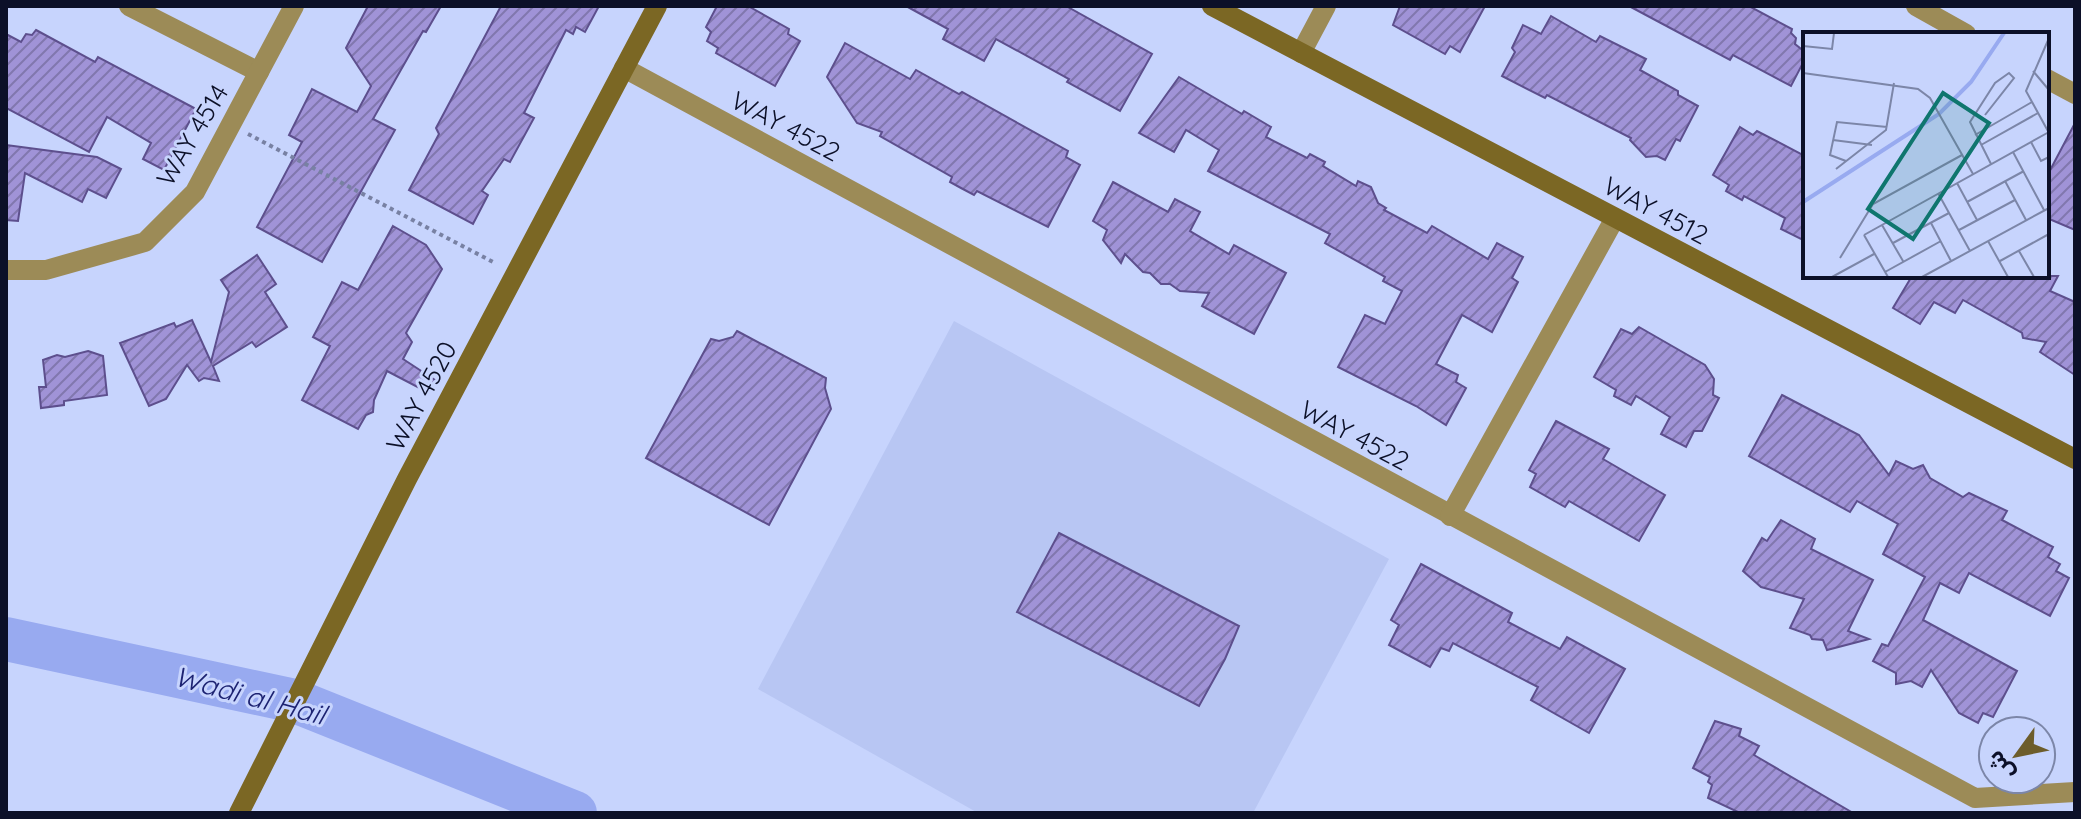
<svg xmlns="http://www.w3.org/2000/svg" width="2081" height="819" font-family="Quicksand,'Noto Sans Arabic',sans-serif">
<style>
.built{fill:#b8c6f3}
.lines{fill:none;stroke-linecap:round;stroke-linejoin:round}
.river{stroke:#98aaf0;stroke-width:44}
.building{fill:url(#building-hatch);stroke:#5d4f8d;stroke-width:2}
.path{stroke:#7881a3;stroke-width:4;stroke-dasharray:4 4;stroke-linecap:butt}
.street{stroke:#9c8b57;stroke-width:20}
.secondary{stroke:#7b6724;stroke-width:20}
.labels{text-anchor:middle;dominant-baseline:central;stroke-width:6;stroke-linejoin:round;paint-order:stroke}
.street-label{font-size:26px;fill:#0c1028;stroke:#c7d4fd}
.water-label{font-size:28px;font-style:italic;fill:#1d2372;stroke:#c7d4fd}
.inset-river{fill:none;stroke:#98aaf0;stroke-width:4}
.inset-road{fill:none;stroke:#7c86a8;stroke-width:2}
.view{fill:#0f766e;fill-opacity:0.15;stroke:#0f766e;stroke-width:4}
.inset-edge{fill:none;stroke:#0c1028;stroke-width:4}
</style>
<defs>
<pattern id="building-hatch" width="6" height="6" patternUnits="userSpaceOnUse" patternTransform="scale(2)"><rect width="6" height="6" fill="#a093d7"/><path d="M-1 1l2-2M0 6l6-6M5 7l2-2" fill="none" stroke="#8177ae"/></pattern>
</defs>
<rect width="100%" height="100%" fill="#c7d4fd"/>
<polygon class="built" points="954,321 1389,559 1253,813 978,813 758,689"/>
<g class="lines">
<polyline class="river" points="6,639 295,701 575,813"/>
</g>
<g class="building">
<polygon points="368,6 441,6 426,32 423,31 373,119 395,130 322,262 257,227 302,142 289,135 312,89 357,112 371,86 346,48"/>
<polygon points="501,6 599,6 585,32 576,27 573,34 566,30 524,113 534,118 510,162 504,159 482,191 488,195 473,224 409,190 439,134 436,128"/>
<polygon points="717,6 748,6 789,29 788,34 800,41 775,86 716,53 718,48 707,41 711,32 706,27"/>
<polygon points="906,6 1066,6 1152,54 1120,111 1067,82 1069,79 996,39 984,61 943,39 948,29"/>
<polygon points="1400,6 1485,6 1460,52 1450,46 1445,54 1393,25"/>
<polygon points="1629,6 1749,6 1792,29 1791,33 1796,38 1795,44 1805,52 1805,59 1791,86 1733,55 1730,60"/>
<polygon points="1551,16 1596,42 1600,36 1646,59 1640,70 1678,91 1678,95 1698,106 1680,141 1676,139 1665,160 1657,156 1646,157 1630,140 1631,138 1547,95 1545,98 1502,76 1515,52 1512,48 1523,25 1541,34"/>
<polygon points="36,30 95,62 98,57 196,109 164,170 143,159 151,143 107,117 89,152 6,108 6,34 21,42 26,34 32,35"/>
<polygon points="845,43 910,79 916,70 959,94 962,92 1068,151 1066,157 1080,165 1048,227 977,191 974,195 961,188 950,182 952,177 880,136 882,132 857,123 827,77"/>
<polygon points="1179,77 1242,114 1244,111 1271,127 1266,137 1307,158 1310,154 1325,162 1323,166 1356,186 1358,181 1371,187 1378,203 1386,208 1384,210 1427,233 1432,226 1488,259 1497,243 1523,257 1512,278 1518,282 1492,332 1462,315 1436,364 1458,375 1456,382 1466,388 1446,425 1416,406 1338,367 1365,315 1385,324 1402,291 1383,281 1385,277 1325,243 1330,234 1208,171 1219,150 1186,130 1174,152 1139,133"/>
<polygon points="2075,123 2075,230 2047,218 2047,176"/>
<polygon points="1740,127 1753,135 1757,131 1805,156 1805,241 1781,229 1785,218 1744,196 1742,200 1726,191 1729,185 1713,175"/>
<polygon points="6,145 97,157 121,169 106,198 88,189 82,202 25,173 18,221 6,220"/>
<polygon points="1113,182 1168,212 1175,199 1200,212 1190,231 1229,254 1234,245 1286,273 1254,334 1202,306 1209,293 1180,291 1170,284 1161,284 1150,273 1143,272 1125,254 1121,263 1103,240 1107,230 1093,221"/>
<polygon points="393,226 426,245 442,269 406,333 412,342 403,359 435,380 427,392 387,371 374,400 373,412 366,415 358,429 302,400 330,346 313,337 342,282 358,290"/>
<polygon points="257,255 276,284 265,292 287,327 256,347 252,342 213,366 219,381 204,378 199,381 187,365 166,399 149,406 120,343 174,323 176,327 192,320 211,362 229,292 221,280"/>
<polygon points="1912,276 2058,276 2050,291 2075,302 2075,375 2040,352 2046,342 2023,338 2022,333 1963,300 1955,313 1934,302 1920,324 1893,308"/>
<polygon points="1639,327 1705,365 1714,379 1713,395 1719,398 1702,431 1694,431 1686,447 1661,434 1670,417 1636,396 1631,405 1614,396 1616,390 1594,377 1621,329 1632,334"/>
<polygon points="737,331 826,378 825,388 831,409 769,525 646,458 711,339 719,341 733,337"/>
<polygon points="88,351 103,356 107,395 64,401 64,405 41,408 39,387 46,387 43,360 57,355 65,357"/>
<polygon points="1782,395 1859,435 1889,475 1896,461 1913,469 1923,465 1930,478 1963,497 1969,493 2007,511 2002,520 2053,547 2048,557 2060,564 2056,571 2069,578 2050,616 1969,573 1959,593 1940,583 1923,620 2017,671 1993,717 1983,713 1978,723 1959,713 1931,670 1922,687 1911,681 1896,684 1896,673 1873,661 1882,644 1888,646 1925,577 1883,554 1898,524 1857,501 1850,512 1749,456"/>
<polygon points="1556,421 1609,449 1603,459 1665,495 1639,541 1569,501 1565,507 1530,487 1536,474 1529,470"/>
<polygon points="1781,520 1815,539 1811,549 1873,580 1848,631 1869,639 1827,650 1823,640 1812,639 1810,635 1790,628 1804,599 1761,587 1743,571 1762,538 1767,541"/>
<polygon points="1059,533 1239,626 1225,659 1199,706 1017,612"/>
<polygon points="1421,564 1512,613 1508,622 1560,649 1567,637 1625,669 1589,733 1531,700 1538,687 1453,643 1449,651 1441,648 1430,667 1389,645 1399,625 1391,620"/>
<polygon points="1715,721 1741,729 1739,736 1759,746 1754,755 1853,813 1740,813 1708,798 1712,785 1708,782 1710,777 1693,768"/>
</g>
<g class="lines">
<polyline class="path" points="248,134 495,263"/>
<g class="street">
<polyline points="129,6 259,72"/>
<polyline points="1916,6 1966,34"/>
<polyline points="1301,53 1326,6"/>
<polyline points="624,68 1975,798 2075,792"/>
<polyline points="2047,79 2075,94"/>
<polyline points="6,270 46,270 145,242 195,192 294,6"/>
<polyline points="1450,516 1615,218"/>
</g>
<g class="secondary">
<polyline points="1212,6 2075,459"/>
<polyline points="239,813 407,479 657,6"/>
</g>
</g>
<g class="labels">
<g class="street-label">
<text transform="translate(786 126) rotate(28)">WAY 4522</text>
<text transform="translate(192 135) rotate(-59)">WAY 4514</text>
<text transform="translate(1656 210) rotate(28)">WAY 4512</text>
<text transform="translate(421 396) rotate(-62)">WAY 4520</text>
<text transform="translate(1355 435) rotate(28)">WAY 4522</text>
</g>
<g class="water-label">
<text transform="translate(250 695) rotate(15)">Wadi al Hail</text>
</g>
</g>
<g transform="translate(1803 32)">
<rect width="246" height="246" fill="#c7d4fd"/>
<path class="inset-river" d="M0 170 136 82 168 50 201 1"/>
<path class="inset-road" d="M0 14 29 17 31 1M230 39 246 58M0 41 115 57 127 66 170 142M182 83 211 46 206 41 192 51 167 90 188 132M246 101 223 59 246 6M172 103 229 70M30 108 69 113M228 110 238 129 246 125M178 113 235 81M210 120 241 178M43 129 27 123 34 90 84 95M33 137 83 98 91 51M202 149 223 188M154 151 174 188M135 161 167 219M164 170 221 139M128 191 148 229M79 193 100 229M156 198 212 168M61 203 246 100M61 203 85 245M185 209 205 245M90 211 146 181M216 219 231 245M37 226 70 172 159 123M197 229 246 202M82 240 138 209M29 245 71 222M119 245 246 176"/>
<path class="view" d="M140 61 186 91 110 207 65 177Z"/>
<rect width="246" height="246" class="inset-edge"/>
</g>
<rect width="2081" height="819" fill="none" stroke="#0c1028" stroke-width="16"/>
<g transform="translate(2017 755) rotate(237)"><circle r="38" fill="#c7d4fd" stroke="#7c86a8" stroke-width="2"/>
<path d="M0-6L14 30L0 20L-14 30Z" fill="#6d5d2b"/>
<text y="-12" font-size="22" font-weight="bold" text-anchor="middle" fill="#0c1028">ش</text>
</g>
</svg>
